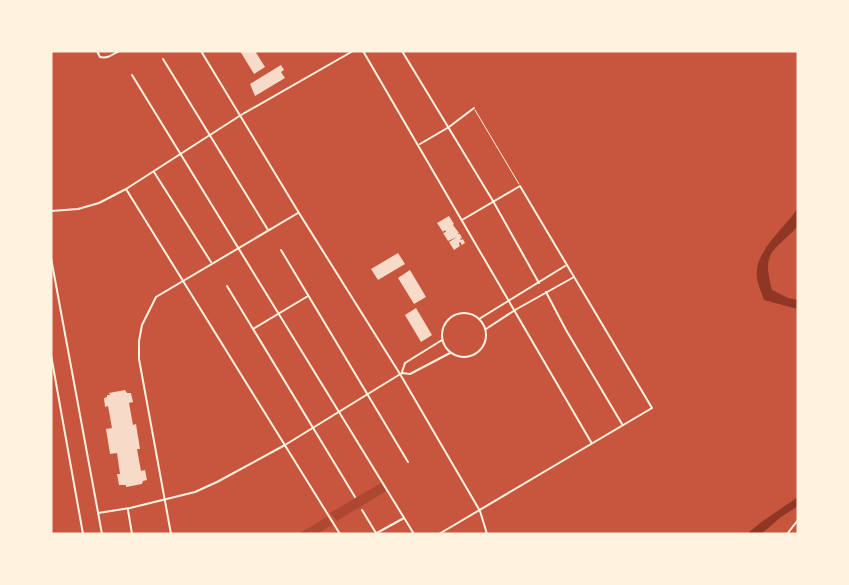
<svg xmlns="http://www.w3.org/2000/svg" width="849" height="585" font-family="Ubuntu,sans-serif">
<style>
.green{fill:#ae4732}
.water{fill:#8f3625}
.building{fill:#f7dbc8}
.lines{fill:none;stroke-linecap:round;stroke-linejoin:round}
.service{stroke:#fff3e0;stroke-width:1}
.minor{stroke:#fff3e0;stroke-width:2}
</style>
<rect width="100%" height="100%" fill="#c8553d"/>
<g class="green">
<polygon points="381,483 386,491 337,521 330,513"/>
<polygon points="327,517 332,525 317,534 298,534"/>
</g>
<g class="water">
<path d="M798 208V226C774 252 761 250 772 290L788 298 798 300V309L764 300C762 293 758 286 757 278 753 252 785 228 798 208Z"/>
<polygon points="798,497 798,506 781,517 761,534 747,534 760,523"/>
</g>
<g class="building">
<polygon points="240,51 255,51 265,67 254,74"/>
<polygon points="281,65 284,70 281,72 285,78 255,96 250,84"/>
<polygon points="449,216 454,224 453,225 459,233 457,234 460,234 462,238 460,239 461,240 463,239 465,243 462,245 460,242 459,243 460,246 454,250 449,242 457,237 448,241 443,233 446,232 445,230 443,232 437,223"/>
<polygon points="398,253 405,264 378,280 371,269"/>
<polygon points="410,270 426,297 414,304 398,278"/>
<polygon points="416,308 432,335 421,342 405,315"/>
<polygon points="125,390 127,393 131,393 133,402 129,403 133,425 136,424 140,449 137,449 141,471 145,470 147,480 143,481 142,484 126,487 126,485 119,485 117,474 120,474 117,453 110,454 106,429 112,428 108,406 105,407 104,398 107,397 107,395 110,395 109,393"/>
</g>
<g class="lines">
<polyline class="service" points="475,110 519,184"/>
<g class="minor">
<path d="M97 51 100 57C108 59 113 54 119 51"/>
<polyline points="201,51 299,213 400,374 480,511 487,534"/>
<polyline points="363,51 591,442"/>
<polyline points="402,51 493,201 539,283"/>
<polyline points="163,59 268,230"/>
<polyline points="132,75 414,534"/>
<polyline points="420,144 449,127 474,108"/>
<polyline points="154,172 211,262"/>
<polyline points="126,189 340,534"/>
<polyline points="51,211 78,209 99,203 126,189 241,115 353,51"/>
<polyline points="281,250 408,462"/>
<polyline points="51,258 102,534"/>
<polyline points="227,286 355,497"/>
<polyline points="546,292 566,330 622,424"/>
<circle cx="464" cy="335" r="22"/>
<polyline points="479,319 565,266"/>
<polyline points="253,329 308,296"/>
<polyline points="486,329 515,310 574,277"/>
<polyline points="51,355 83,534"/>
<polyline points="402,372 405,363 442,340"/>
<polyline points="128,510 132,534"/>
<polyline points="362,510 376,533"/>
<polyline points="98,513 130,508 195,492 217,482 285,445 402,373 410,374 450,353"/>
<polyline points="171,534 139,359 139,341 142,325 156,297 298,213"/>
<polyline points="375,534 404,518"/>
<polyline points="439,534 652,408 520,186 462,220"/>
<polyline points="787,534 798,520"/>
</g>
</g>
<rect width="849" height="585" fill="none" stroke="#fff3e0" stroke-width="105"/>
</svg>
